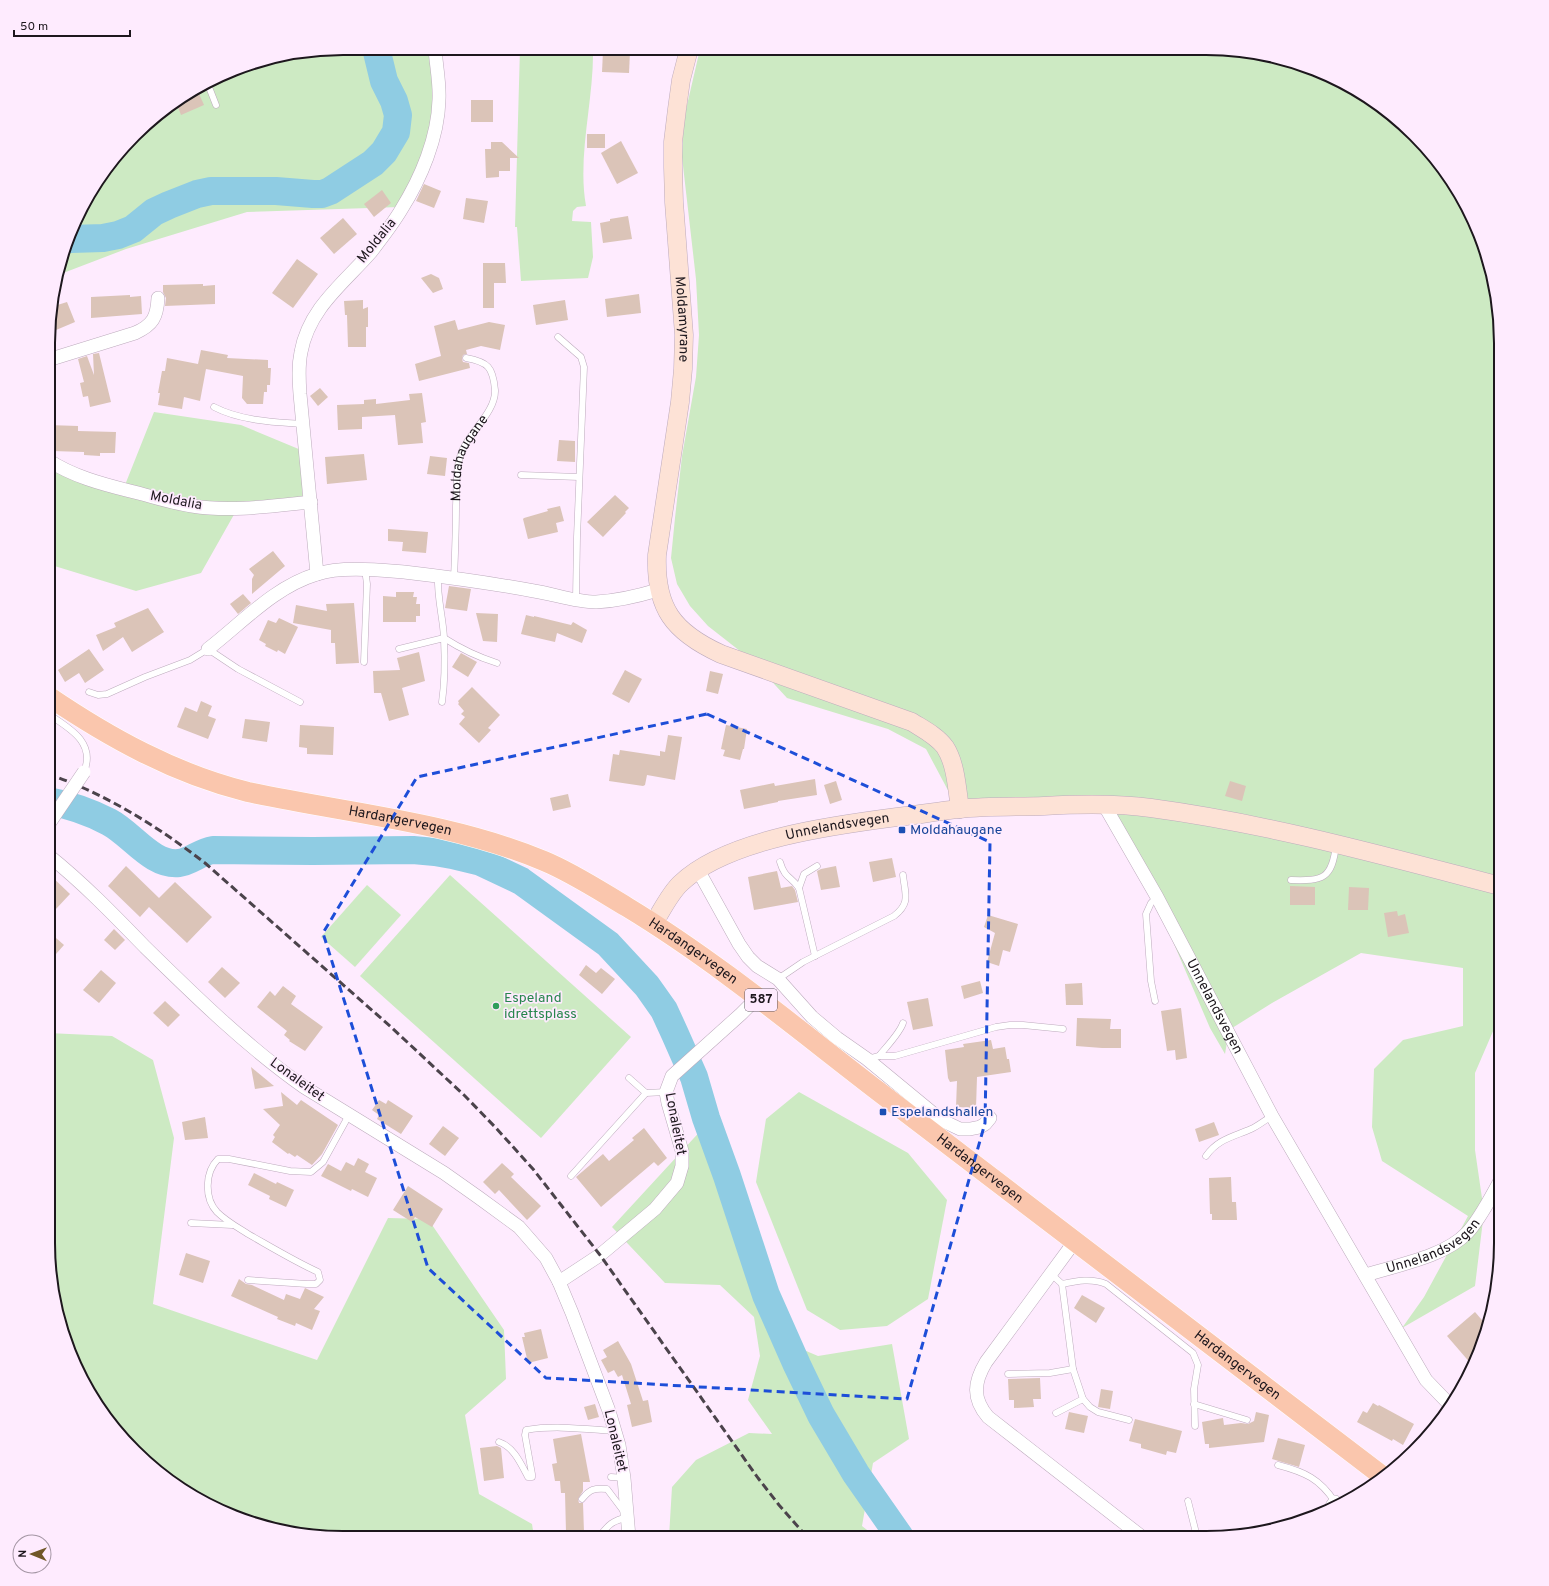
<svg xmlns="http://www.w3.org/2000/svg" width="1549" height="1586" font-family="Overpass,sans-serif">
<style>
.green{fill:#cdeac3}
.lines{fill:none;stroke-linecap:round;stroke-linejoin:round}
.river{stroke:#8fcce3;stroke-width:28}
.building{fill:#dbc4b8}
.lane-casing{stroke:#bdabbd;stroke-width:7}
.street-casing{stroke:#bdabbd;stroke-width:14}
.secondary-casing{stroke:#bdabbd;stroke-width:19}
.primary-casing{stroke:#fff;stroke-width:21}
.lane{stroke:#fff;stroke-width:6}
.street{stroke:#fff;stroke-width:13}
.secondary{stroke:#fde2d6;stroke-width:18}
.primary{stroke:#fac6ad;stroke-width:20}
.rail{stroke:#4b434b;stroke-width:3;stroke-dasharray:8 4;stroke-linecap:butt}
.street-bridge-casing{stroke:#bdabbd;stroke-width:14;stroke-linecap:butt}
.street-bridge{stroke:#fff;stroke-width:13}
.marked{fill:none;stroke:#1d4ed8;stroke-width:3;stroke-dasharray:8 5;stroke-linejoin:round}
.transit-dot{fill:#1a4fb4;stroke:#feebfe;stroke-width:1.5}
.leisure-dot{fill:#2e9e5b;stroke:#feebfe;stroke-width:1.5}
.labels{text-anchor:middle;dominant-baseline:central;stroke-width:3.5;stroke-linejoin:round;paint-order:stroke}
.shield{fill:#feebfe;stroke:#605760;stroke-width:1}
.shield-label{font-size:13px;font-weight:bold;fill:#1d171d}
.street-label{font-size:14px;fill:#1d171d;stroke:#feebfe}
.transit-label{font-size:14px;fill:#164399;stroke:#feebfe;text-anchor:start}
.leisure-label{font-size:14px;fill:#27864d;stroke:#feebfe;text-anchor:start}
.rim{fill:none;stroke:#1d171d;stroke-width:2}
</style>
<rect width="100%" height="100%" fill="#feebfe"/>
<g class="green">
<polygon points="343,48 437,48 433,147 400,207 247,212 126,249 58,275 87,196 149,121 196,87 248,64"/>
<path d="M520 48 593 49C594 100 577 156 586 206L577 207 573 211 572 221 591 222 593 257 588 278 521 281 517 227H515Z"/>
<polygon points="700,49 1244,50 1301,64 1353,87 1401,121 1440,164 1485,248 1500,324 1500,1015 1475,1073 1475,1150 1484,1212 1475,1286 1402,1328 1424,1297 1468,1216 1382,1161 1372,1127 1374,1069 1403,1040 1463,1026 1463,968 1361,953 1272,1003 1229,1030 1225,1054 1210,1028 1129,839 1114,811 968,812 951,796 926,749 888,729 787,698 754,662 708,626 690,606 677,584 671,558 675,518 682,456 696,377 699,335 696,279 682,157 684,118"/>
<polygon points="154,412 241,425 301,450 303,502 236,511 201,573 136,591 48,564 48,465 123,490"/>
<polygon points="450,875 631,1037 541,1138 360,976"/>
<polygon points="367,885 401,915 355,967 321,937"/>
<polygon points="48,1033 112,1036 153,1060 174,1138 153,1304 317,1360 388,1218 428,1219 504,1330 506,1379 465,1415 479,1494 532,1524 534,1537 324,1537 266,1528 212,1507 149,1465 109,1422 64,1338 49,1262"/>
<polygon points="799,1092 908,1153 947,1200 928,1299 887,1326 840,1330 807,1310 756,1182 766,1119"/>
<polygon points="705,1126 727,1157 734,1213 778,1339 818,1356 892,1344 909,1439 873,1463 862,1526 876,1537 669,1537 672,1487 696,1460 749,1433 772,1434 748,1400 760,1356 754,1317 720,1285 665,1283 612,1227"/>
</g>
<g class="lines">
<g class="river">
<polyline points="71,239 103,238 118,235 133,229 154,212 169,205 197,194 211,191 276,191 313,194 322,194 330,191 373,163 384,152 396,132 398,115 394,101 384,81 376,48"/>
<path d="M48 801C70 805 90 812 109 822 132 834 152 866 179 863 190 862 200 852 213 850L313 851 413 850 435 852 452 855 481 862 521 881 608 944 647 986 664 1010 675 1034 694 1077 706 1118 727 1176 766 1295 797 1365 821 1415 856 1474 900 1537"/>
</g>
</g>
<g class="building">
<polygon points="603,51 630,52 629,73 602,72"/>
<polygon points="196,87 204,105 181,115 176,102"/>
<rect x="471" y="100" width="22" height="22"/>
<rect x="587" y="134" width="18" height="14"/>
<polygon points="621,141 638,173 617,184 601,153"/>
<polygon points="491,142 502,142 519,158 510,158 510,171 499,171 499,177 486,178 485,149 491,149"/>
<polygon points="424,184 441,191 434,208 416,201"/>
<polygon points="382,190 391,203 374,217 364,204"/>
<polygon points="466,198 488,201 484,223 463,219"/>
<polygon points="628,216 632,239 603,243 600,223 610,221 610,219"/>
<polygon points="343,218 357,234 334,254 320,238"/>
<polygon points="297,259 318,274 293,308 272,293"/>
<polygon points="483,263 505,263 506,283 494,283 494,308 483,308"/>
<polygon points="431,274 439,278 443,289 433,293 421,278"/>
<polygon points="203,284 203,286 215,285 215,304 165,306 166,298 163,292 163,285"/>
<polygon points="639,294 641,313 607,317 605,299"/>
<polygon points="130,295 130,297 141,296 142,314 91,318 91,297"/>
<polygon points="363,300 363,309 368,307 368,327 366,327 366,347 348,347 347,315 345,315 344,301"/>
<polygon points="565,300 568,320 536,325 533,305"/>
<polygon points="67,302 75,322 49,333 51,307"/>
<polygon points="455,320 458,330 489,322 505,325 500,350 481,346 466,350 467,354 463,355 462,359 463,362 469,363 470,368 419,381 415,364 441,356 434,326"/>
<polygon points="201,350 228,355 227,358 268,360 268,368 271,368 270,385 267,385 267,392 264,392 263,404 247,404 242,398 243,376 206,369 200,401 184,397 182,409 158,405 160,393 158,393 162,371 165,371 167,358 198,364"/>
<polygon points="99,353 111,402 90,407 88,396 83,397 80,383 84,382 78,359 87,356 94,375 93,354"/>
<polygon points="320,388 328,397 318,406 310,396"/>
<polygon points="422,393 426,422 421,423 423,443 398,445 395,415 362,417 362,429 338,430 337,405 364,404 364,400 376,399 376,404 410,400 409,394"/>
<polygon points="48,425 78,426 78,431 116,432 115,453 100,453 100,456 84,455 84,452 52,451 52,441 48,441"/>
<polygon points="559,440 575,441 575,462 557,461"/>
<polygon points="364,454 367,480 327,484 325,457"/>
<polygon points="430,456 447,458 445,476 427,474"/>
<polygon points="615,495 629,508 625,512 626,513 603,537 587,522"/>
<polygon points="560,506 564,521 556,523 558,532 528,539 523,519 524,518 548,511 547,509"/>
<polygon points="388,529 428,532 426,553 402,551 403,542 388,541"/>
<polygon points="273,551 285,566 252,594 252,579 254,575 249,569"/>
<polygon points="449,586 471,589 467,611 445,608"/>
<polygon points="396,592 414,592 413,597 417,597 416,604 420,604 420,616 416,616 416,622 383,622 383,596 396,597"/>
<polygon points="243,594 251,603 238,614 230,604"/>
<polygon points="354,603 359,663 336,664 335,643 331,643 331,630 293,623 296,605 327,611 326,604"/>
<polygon points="148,608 164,632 132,652 123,637 103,651 96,635 116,627 114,623"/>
<polygon points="476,613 498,614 497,642 483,641"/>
<polygon points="526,615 534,617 534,616 571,625 573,622 587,630 582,643 557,633 555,642 542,639 521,634"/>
<polygon points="279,618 298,627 285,654 278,650 277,652 265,646 266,644 259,640 268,620 276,623"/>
<polygon points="89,649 104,670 85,683 79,673 65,682 58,670"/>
<polygon points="419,652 425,681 402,688 409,715 389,721 381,693 374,693 373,671 400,670 397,658"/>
<polygon points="461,653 477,662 468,677 452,667"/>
<polygon points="625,670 642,679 629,703 612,694"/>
<polygon points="710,671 723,674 718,694 706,691"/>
<polygon points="472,687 500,715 488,728 491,730 479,743 459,724 465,717 461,714 464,711 458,704 459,703 458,701"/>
<polygon points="201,701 212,706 208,716 216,719 208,739 177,727 185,707 197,712"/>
<polygon points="245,719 270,722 267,742 242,738"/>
<polygon points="300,725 334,727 333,755 307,754 307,748 299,747"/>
<polygon points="726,725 747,729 744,749 743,749 740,760 723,756 725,750 721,749"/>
<polygon points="668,735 682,737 675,780 647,775 645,785 643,786 609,781 613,754 619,755 620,750 660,756 660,751 665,752"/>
<polygon points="815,779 817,795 778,801 778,802 744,809 740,790 774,783 775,786"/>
<polygon points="836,781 842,800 830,804 824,785"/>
<polygon points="1230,781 1246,786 1242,801 1225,796"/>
<polygon points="568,794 571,807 553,811 550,798"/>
<polygon points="892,858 896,877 873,882 869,862"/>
<polygon points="126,866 159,898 175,882 212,917 187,943 149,907 140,917 108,886"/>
<polygon points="836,866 840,887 821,890 817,871 821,869"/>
<polygon points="777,871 781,888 792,886 795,890 798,902 754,910 748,877"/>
<polygon points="48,873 70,894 55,910 48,904"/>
<polygon points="1290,886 1315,887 1315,905 1290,905"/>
<polygon points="1349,887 1369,888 1368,910 1348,910"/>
<polygon points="1397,911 1398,916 1405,914 1409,933 1388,937 1384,913"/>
<polygon points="988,915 1018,924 1010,952 1003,950 999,966 987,962 995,933 984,927"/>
<polygon points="114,929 125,940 115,950 104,940"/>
<polygon points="48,931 64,945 48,963"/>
<polygon points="586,965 596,973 601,968 615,979 602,994 579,975"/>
<polygon points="222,967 240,983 225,998 208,982"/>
<polygon points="101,970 116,983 99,1003 83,990"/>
<polygon points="980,981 983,993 964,999 961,986"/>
<polygon points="1082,983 1083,1005 1066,1005 1065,984"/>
<polygon points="283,986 296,996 291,1004 323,1027 305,1051 289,1041 290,1040 284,1035 287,1031 257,1007 270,991 275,996"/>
<polygon points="928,998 933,1026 913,1030 907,1002"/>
<polygon points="165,1001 180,1015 168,1027 153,1013"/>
<polygon points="1181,1008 1187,1058 1176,1060 1175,1050 1167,1051 1161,1011"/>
<polygon points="1077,1018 1111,1019 1110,1029 1121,1029 1121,1048 1102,1048 1076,1046"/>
<polygon points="991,1040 993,1049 1005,1047 1007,1059 1009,1059 1011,1072 977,1077 976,1108 956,1107 957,1081 950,1082 948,1078 945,1050 964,1047 963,1044"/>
<polygon points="251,1067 274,1086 255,1089"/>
<polygon points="281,1092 297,1105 301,1100 338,1125 322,1154 312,1165 297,1155 295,1157 289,1153 288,1154 272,1142 275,1137 273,1135 280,1125 263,1109 283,1106"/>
<polygon points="379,1100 386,1104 388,1100 413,1116 401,1134 377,1119 379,1115 372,1110"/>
<polygon points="205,1117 208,1138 185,1140 182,1122"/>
<polygon points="1214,1122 1219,1135 1199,1142 1195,1129"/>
<polygon points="443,1126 459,1138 445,1156 429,1144"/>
<polygon points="644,1128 667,1158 658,1166 654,1162 601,1207 576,1177 603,1154 609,1161 634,1140 632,1138"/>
<polygon points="358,1158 369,1164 365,1172 377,1178 368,1197 352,1189 351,1191 321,1176 328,1164 341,1171 346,1162 354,1166"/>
<polygon points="502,1163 514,1174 511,1177 541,1206 527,1220 499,1190 495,1194 483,1182"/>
<polygon points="254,1173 276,1184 277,1182 294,1190 286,1207 269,1199 270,1196 248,1185"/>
<polygon points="1231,1177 1232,1202 1236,1202 1237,1220 1212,1220 1212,1214 1210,1214 1209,1178"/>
<polygon points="408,1186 443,1209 432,1227 415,1217 412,1222 393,1210"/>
<polygon points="186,1253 210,1261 203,1283 179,1275"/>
<polygon points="239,1279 246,1284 252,1285 284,1300 286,1294 300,1299 305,1288 324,1297 314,1309 320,1311 312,1330 296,1323 295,1326 277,1319 278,1317 231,1296"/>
<polygon points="1082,1295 1105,1308 1096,1323 1074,1308"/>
<polygon points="1475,1312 1488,1327 1472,1365 1447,1336"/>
<polygon points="541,1329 548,1358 528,1363 522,1337 525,1337 524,1333"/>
<polygon points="618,1341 631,1364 643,1401 648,1400 652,1422 632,1427 627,1405 631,1404 622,1375 618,1377 614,1370 608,1373 601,1360 607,1357 603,1350"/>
<polygon points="1040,1378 1041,1399 1033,1399 1034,1407 1014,1408 1014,1400 1009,1400 1008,1379"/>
<polygon points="1101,1389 1113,1391 1110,1409 1098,1407"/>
<polygon points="1373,1403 1378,1406 1379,1405 1414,1424 1403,1445 1393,1439 1392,1441 1357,1422 1363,1411 1367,1413"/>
<polygon points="595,1404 599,1417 588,1420 584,1407"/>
<polygon points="1069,1412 1088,1416 1084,1433 1065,1429"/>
<polygon points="1256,1412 1269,1415 1264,1442 1209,1448 1209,1444 1205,1444 1202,1422 1223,1418 1224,1425 1241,1423 1248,1424 1254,1421"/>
<polygon points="1135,1419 1182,1431 1176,1453 1167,1451 1166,1455 1141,1448 1141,1444 1129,1441"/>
<polygon points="581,1434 590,1482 583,1482 583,1491 578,1499 579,1503 583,1503 584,1532 566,1532 565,1493 561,1493 560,1481 555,1481 552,1464 557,1463 553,1439"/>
<polygon points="1278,1438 1305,1445 1299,1467 1272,1459"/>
<polygon points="497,1446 501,1448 504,1478 484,1481 480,1448"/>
</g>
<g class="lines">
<g class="lane-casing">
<g id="lane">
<polyline points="207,82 216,105"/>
<polyline points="558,337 581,357 584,367 577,537 576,599"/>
<path d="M214 407C241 421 274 422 303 424"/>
<polyline points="521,475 579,477"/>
<path d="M438 576C437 598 443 617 444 638 445 659 445 681 442 702"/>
<path id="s1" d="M454 579C455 555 456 530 456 506 457 488 455 468 462 451 470 432 496 411 495 390 493 367 488 362 466 358"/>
<path d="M399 649 444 638C461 649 478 657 497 663"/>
<polyline points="364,662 367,584 365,569"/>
<polyline points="89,692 98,695 107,694 145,677 190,660 208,649 238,669 300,702"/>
<path d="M48 714C69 728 96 742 84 772"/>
<path d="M780 862C785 879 791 876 799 888L815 956"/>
<path d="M1291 880C1323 881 1332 879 1336 845"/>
<polyline points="799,888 804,874 817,866"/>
<path d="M778 979 803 962 894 916C911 903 905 894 903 875"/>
<polyline points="1155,1001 1151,981 1146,914 1151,903 1157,897"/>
<path d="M879 1056C886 1047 900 1033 903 1023"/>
<polyline points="868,1059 879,1056 895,1056 996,1027 1010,1025 1023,1025 1063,1029"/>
<polyline points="629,1078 646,1093 666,1092"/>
<path d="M1206 1156C1218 1139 1233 1137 1251 1129 1258 1126 1265 1120 1272 1116"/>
<polyline points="571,1176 646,1093"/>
<polyline points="191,1223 232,1225"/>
<polyline points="1051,1274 1062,1284 1073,1369 1083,1399 1090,1407 1098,1412 1129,1420"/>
<path d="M248 1280 307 1284H316L320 1280 318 1272C294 1261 271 1247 248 1234 237 1227 226 1221 217 1212 204 1198 205 1172 218 1159H229L290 1171 311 1172 323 1162 349 1115"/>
<path d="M1062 1284C1077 1281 1091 1278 1106 1284L1193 1353 1198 1365 1194 1389 1195 1426"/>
<polyline points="1008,1374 1050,1373 1073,1369"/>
<polyline points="1194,1404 1247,1420"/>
<polyline points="1056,1413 1083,1399"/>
<path d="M499 1442C514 1447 521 1464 528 1477H532V1474L525 1435 526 1430C555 1425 585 1429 615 1431"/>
<path d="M1278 1465C1305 1472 1320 1479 1335 1502"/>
<polyline points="611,1477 624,1478"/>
<path d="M582 1499C590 1489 594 1488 607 1489L628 1517C612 1521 609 1524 599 1537"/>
<polyline points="1188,1501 1197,1537"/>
</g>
</g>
<g class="street-casing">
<g id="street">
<path d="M48 360 135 333C153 325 157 317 158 298"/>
<path d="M48 460C72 476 102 484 130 491 151 496 172 503 192 506 231 512 272 506 311 502"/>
<path d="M317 574 300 394C299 380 298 366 301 352 309 308 344 283 371 252 381 239 392 225 401 210 421 178 438 138 439 100 440 83 436 65 435 48"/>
<path d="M208 649C243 622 274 587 317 574 341 566 379 570 404 572 447 577 491 583 534 591 554 594 575 602 596 602 618 601 638 596 658 590"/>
<path id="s2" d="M1103 803 1157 897 1272 1116 1426 1380 1451 1406"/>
<path d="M48 855C83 883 114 915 145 947 195 996 246 1046 304 1087L444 1173 478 1197 519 1227 546 1258 559 1282 572 1313 609 1411 619 1445 624 1478 629 1537"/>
<polyline points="698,870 739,944 748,957 757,966 778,979 812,1017 837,1038 867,1059 941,1120 960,1129 970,1129 980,1127 985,1124 990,1118"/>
<path d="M1075 1241 986 1362C974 1382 972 1398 988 1417L1142 1537"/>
<path id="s3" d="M1366 1275C1397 1265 1444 1257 1467 1233 1479 1221 1491 1197 1500 1181"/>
<polyline points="559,1282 600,1255 655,1209 677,1183 682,1166 682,1151 668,1103 666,1092 672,1076 741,1014 758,997"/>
<polyline points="1332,1506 1335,1502"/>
</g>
</g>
<g class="secondary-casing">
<g id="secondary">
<path id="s4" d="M689 49 681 80 677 109 673 142V167L674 202 684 335 683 369 680 402 657 555C655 608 673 632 721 654L912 722C923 729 937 736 945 747 956 764 957 789 960 809"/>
<path id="s5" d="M654 923C662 910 670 893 681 883 727 839 835 825 897 817 918 815 938 811 959 809 987 806 1016 807 1044 806 1080 804 1115 803 1151 808 1270 824 1385 856 1500 886"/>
</g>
</g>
<g class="primary-casing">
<g id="primary">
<path id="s6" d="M48 696C110 738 175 774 248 792 346 813 451 822 544 861 573 873 600 891 627 907 716 961 796 1028 878 1091 1047 1220 1216 1349 1385 1478"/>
</g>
</g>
<use href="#lane" class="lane"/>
<use href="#street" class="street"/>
<use href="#secondary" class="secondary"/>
<use href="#primary" class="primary"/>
<path class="rail" d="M48 774C106 794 157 826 205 863L391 1027 465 1096 496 1128 533 1169 600 1255 758 1478 779 1505 807 1537"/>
<g class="street-bridge-casing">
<polyline id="street-bridge" points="48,825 84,772"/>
</g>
<use href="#street-bridge" class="street-bridge"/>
</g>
<path class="marked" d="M707 714 990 842 985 1123 907 1399 546 1378 428 1268 323 933 417 777Z"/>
<g class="transit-dot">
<rect x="898" y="826" width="8" height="8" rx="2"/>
<rect x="879" y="1108" width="8" height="8" rx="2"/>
</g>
<circle class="leisure-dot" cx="496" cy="1006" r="4"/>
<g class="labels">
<rect class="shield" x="745" y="989" width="32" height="22" rx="3"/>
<g class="shield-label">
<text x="761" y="1000">587</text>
</g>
<g class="street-label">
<text transform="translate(377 241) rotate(-51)">Moldalia</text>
<text stroke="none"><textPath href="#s4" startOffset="272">Moldamyrane</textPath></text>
<text stroke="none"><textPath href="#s1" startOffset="124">Moldahaugane</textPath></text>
<text transform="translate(176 501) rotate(11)">Moldalia</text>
<text stroke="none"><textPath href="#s6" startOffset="378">Hardangervegen</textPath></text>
<text stroke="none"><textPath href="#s5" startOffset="217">Unnelandsvegen</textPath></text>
<text stroke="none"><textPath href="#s6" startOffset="702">Hardangervegen</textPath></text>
<text stroke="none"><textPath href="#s2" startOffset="232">Unnelandsvegen</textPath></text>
<text transform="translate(297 1080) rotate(36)">Lonaleitet</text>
<text transform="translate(675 1124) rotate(79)">Lonaleitet</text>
<text stroke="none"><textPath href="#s6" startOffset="1062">Hardangervegen</textPath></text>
<text stroke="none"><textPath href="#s3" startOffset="74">Unnelandsvegen</textPath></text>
<text stroke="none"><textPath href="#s6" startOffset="1386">Hardangervegen</textPath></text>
<text transform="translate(615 1441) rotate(77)">Lonaleitet</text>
</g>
<g class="transit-label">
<text x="910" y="830">Moldahaugane</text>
<text x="891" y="1112">Espelandshallen</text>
</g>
<g class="leisure-label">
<text x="504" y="998">Espeland<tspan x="504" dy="16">idrettsplass</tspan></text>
</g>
</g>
<path d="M0 0H1549V1586H0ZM343 55H1206A288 288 0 0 1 1494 343V1243A288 288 0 0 1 1206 1531H343A288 288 0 0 1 55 1243V343A288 288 0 0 1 343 55Z" fill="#feebfe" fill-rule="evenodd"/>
<path class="rim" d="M343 55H1206A288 288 0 0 1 1494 343V1243A288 288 0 0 1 1206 1531H343A288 288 0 0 1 55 1243V343A288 288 0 0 1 343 55Z"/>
<g transform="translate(32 1554) rotate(271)"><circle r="19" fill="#feebfe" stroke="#a496a4"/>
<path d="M0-3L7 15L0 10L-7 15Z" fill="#705728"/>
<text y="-6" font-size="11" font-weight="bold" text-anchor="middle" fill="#1d171d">N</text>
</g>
<path d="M14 30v6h116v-6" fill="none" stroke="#1d171d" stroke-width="2"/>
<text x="20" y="30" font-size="12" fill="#1d171d" stroke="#feebfe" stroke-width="3" paint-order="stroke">50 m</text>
</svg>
